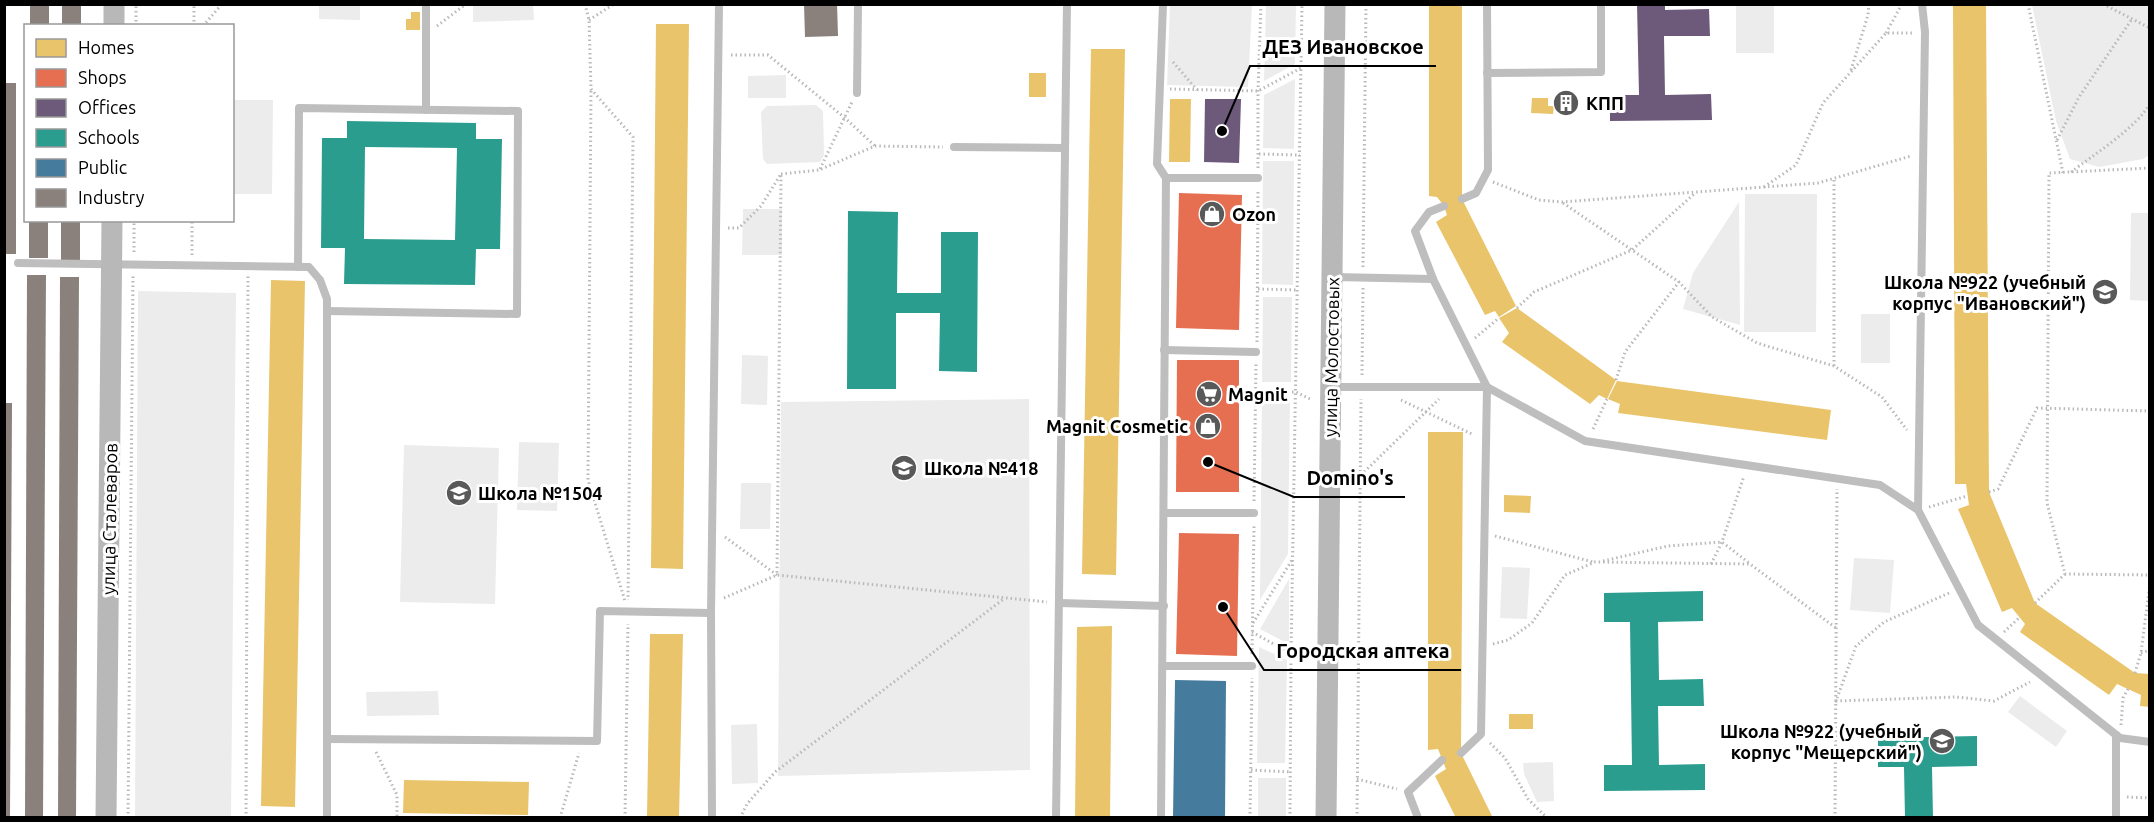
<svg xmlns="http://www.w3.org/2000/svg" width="2154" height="822" font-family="Ubuntu,sans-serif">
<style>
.green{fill:#ececec}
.homes{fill:#e9c46a}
.shops{fill:#e76f51}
.offices{fill:#6d597a}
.schools{fill:#2a9d8f;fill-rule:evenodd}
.public{fill:#457b9d}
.industry{fill:#8a817c}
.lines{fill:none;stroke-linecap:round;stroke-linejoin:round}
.path{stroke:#b9b9b9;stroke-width:3;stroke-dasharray:1.5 3;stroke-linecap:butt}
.lane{stroke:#bebebe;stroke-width:8}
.secondary{stroke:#b8b8b8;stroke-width:21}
.labels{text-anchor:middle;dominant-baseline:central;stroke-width:6;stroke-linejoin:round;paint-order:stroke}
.poi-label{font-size:18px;font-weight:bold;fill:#000;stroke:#fff;text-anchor:start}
.street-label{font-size:18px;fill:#000;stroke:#fff}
.leader{fill:none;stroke:#000;stroke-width:2}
.callout-dot{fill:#000;stroke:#fff;stroke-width:2}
.callout-label{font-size:20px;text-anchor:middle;font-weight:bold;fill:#000;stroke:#fff;stroke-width:6;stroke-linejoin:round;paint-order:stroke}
</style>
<rect width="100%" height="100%" fill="#fff"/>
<g class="green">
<polygon points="319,5 360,5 360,20 319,19"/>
<polygon points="473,5 533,5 534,20 473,22"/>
<polygon points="1170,5 1252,5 1248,87 1167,85"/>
<polygon points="1266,5 1296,5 1295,64 1264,81"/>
<rect x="1736" y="5" width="38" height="48"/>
<polygon points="2032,5 2149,5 2149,155 2143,159 2099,167 2070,159 2056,121"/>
<polygon points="786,75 786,98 748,98 748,76"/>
<polygon points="1295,79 1294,149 1263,148 1264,95"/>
<polygon points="233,100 273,100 272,194 233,194"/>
<polygon points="816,105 823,111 824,155 820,162 767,164 763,159 761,112 767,106"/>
<polygon points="1263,161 1294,161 1293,285 1262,284"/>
<polygon points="1745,194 1817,194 1816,332 1744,332"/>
<polygon points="1739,202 1740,325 1683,309 1693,273"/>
<polygon points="743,209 782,209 782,255 742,255"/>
<polygon points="2131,213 2149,213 2149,301 2130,300"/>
<polygon points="138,291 236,293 231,817 135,817"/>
<polygon points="1263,297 1292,297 1291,382 1262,382"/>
<rect x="1861" y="314" width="29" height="49"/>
<polygon points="742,355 768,356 767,405 741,404"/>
<polygon points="1262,396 1290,397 1288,554 1260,600"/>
<polygon points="1029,399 1030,770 778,776 781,402"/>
<polygon points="519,442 559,443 557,511 517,510"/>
<polygon points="404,445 499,448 495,604 400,602"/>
<polygon points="741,483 771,483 770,529 740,529"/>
<polygon points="1854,558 1894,560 1890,613 1850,610"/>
<polygon points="1502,567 1530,568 1527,619 1500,618"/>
<polygon points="1289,579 1289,644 1260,629"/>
<polygon points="1259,647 1287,660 1285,763 1257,763"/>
<polygon points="438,691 439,715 367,716 366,692"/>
<polygon points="2020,696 2067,731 2056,747 2008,712"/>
<polygon points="757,724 758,783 732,784 731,725"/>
<polygon points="1553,762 1554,801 1537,802 1524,774 1523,763"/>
<rect x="1258" y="778" width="28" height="39"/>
</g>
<g class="homes">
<polygon points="1429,4 1462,4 1462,199 1516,306 1499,317 1495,311 1485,315 1436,222 1447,215 1444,206 1437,197 1429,196"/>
<polygon points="1953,4 1986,4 1989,492 2035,603 2135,673 2150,674 2150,707 2140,706 2141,695 2117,684 2109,695 2020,632 2025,624 2012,608 2002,612 1958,509 1969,505 1966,484 1955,484"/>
<polygon points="411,12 420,12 420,30 406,30 406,19 411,19"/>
<polygon points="656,24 689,24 683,569 651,568"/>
<polygon points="1091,49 1125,49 1116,575 1082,574"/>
<rect x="1029" y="73" width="17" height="24"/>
<polygon points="1573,96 1574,110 1558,110 1557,97"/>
<polygon points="1532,98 1548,98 1548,106 1554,106 1553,114 1531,113"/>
<polygon points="1170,99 1191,99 1190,162 1169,162"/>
<polygon points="271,280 305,281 295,807 261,806"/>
<polygon points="1517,308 1616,380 1607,399 1599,395 1590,404 1502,342 1509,333 1499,318"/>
<polygon points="1617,381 1831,410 1827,440 1618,413 1620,404 1608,399"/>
<polygon points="1428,432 1463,432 1461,753 1493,818 1456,818 1435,776 1446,769 1438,749 1428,750"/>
<polygon points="1504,495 1531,496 1530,513 1504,512"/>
<polygon points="1112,626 1110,818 1075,818 1077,627"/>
<polygon points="650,634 683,634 679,818 647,818"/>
<rect x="1509" y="714" width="24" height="15"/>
<polygon points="404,780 529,782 528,815 403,813"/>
</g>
<g class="shops">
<polygon points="1179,193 1242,195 1239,330 1176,328"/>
<polygon points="1177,360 1239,360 1239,492 1176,492"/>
<polygon points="1179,533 1239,534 1237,656 1176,654"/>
</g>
<g class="offices">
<polygon points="1637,4 1665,4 1665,10 1709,9 1710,36 1664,36 1665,95 1711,94 1712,120 1610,121 1610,95 1639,95"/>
<polygon points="1205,99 1241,99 1239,163 1204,162"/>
</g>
<g class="schools">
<path d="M347 121 476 123V139H502L500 249H476L475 285 344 284 345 248H321L322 138H347ZM365 147 457 148 455 240 364 239Z"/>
<polygon points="848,211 898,212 897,293 941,293 941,232 978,232 977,372 939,371 940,313 896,313 896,389 847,389"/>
<polygon points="1703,591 1703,621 1658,622 1659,680 1703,679 1704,706 1658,706 1659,765 1705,764 1705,790 1604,791 1604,765 1632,765 1630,622 1604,622 1604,593"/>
<polygon points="1977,736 1977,766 1932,767 1933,818 1905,818 1904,767 1878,767 1878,738"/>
</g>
<polygon class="public" points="1175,680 1226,681 1225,818 1173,818"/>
<g class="industry">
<rect x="30" y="4" width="19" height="22"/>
<rect x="62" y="4" width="19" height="22"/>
<polygon points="804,4 837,4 838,36 805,37"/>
<rect x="4" y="83" width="12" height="171"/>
<rect x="29" y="220" width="19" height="38"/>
<rect x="61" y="220" width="19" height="40"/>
<polygon points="27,275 46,275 43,818 25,818"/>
<polygon points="60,277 79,277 76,818 58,818"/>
<polygon points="4,403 12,403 10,818 4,818"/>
</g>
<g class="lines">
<g class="path">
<polyline points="585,4 589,20 591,89 633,137 628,600"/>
<polyline points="2028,4 2063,173"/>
<polyline points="2103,4 2150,28"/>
<polyline points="589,20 614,4"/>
<polyline points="136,26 136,4"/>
<polyline points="194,26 194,4"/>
<polyline points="203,26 222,4"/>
<polyline points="437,26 466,4"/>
<polyline points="1886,33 1902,4"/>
<polyline points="731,55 768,55 845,118 875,146"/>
<polyline points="1173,62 1197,90"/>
<polyline points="1851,70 1868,15 1869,4"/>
<polyline points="1170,89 1258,91 1301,68"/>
<polyline points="591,91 588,480 625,601"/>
<polyline points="2057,140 2079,97 2132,19"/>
<polyline points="1259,154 1300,155"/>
<polyline points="1258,168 1258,91 1261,4"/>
<polyline points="2150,168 2049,173 2047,503 2065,574 2150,575"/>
<polyline points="820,169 852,102"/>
<path d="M2071 172C2092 156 2139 126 2150 103"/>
<polyline points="781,174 819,170 875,146 943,147"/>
<polyline points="1493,182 1539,200 1562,202 1818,183 1911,156"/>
<polyline points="1764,187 1796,165 1823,103 1886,33 1913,33"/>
<polyline points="1563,203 1679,282 1712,317 1757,343 1834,366 1882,397 1907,430"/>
<polyline points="728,228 739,228 761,206 781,174 777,575"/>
<polyline points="134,252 134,220"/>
<polyline points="192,255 192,220"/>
<polyline points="1363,267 1366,4"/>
<polyline points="1258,289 1298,290"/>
<polyline points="1517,308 1534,292 1632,250 1694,194"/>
<polyline points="1475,338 1499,318"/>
<polyline points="1257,342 1258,189"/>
<polyline points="1834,366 1834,179"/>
<polyline points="1362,375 1363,288"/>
<polyline points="1616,380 1625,352 1679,282"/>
<polyline points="1256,391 1296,392 1310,399"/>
<polyline points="1401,400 1474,435"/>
<polyline points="1593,429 1607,399"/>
<polyline points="1361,475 1439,399"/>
<polyline points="1989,492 1998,489 2037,408 2150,411"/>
<polyline points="1254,501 1256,363"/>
<polyline points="1929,507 1967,496"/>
<polyline points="1495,536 1593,562"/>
<polyline points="725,537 777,575"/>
<polyline points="1603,561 1668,546 1722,542 1749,563"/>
<polyline points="1711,564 1722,542 1744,476"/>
<polyline points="1949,593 1884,622 1856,646 1836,701 1956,697 1994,701 2030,682"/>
<polyline points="724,598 777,575 1047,602"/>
<polyline points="2035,603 2065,574"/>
<polyline points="1253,623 1292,560"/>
<polyline points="1252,632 1290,653"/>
<polyline points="2004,632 2020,617"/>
<polyline points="1493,644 1508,640 1532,623 1565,575 1595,562 1750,564 1836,628"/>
<polyline points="2141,653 2150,650"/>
<polyline points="1252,654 1254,525"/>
<polyline points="2135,673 2141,653 2150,583"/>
<polyline points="2121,725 2123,698 2128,689"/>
<polyline points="1490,743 1505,758 1528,799 1547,818"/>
<polyline points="376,752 397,795 397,818"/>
<polyline points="1251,770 1291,772"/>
<polyline points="1357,779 1397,789"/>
<polyline points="2127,797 2150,798"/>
<polyline points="128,818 133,276"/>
<polyline points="246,818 248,276"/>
<polyline points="560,818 579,753"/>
<polyline points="625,818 628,624"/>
<polyline points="740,818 747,804 775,772 1005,598"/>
<polyline points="1250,818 1252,678"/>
<polyline points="1290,818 1291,653 1302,4"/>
<polyline points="1357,818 1361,399"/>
<polyline points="1835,818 1837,489"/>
</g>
<g class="lane">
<polyline points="1922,4 1925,32 1918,510 1978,625 2120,738 2150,742"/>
<polyline points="1487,73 1601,72 1601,4"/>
<polyline points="857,93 858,4"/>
<polyline points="426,110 426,4"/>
<polyline points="954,147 1065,148"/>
<polyline points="1166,178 1258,178"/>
<polyline points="1462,199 1476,193 1488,170 1487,4"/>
<polyline points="1444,206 1429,212 1415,231 1433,279 1487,387 1481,734 1461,753"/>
<polyline points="18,263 309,267 320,280 327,299 327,818"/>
<polyline points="298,267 299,108 518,111 517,314 327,311"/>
<polyline points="1333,277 1433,279"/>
<polyline points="1164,350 1256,352"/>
<polyline points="1332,387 1487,387 1585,441 1880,485 1918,510"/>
<polyline points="1164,513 1254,513"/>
<polyline points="1059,603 1164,606"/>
<polyline points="1163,666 1252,666"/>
<polyline points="327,739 597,741 600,611 711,613"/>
<polyline points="712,818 711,613 719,4"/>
<polyline points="1056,818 1067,4"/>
<polyline points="1161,818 1166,178 1157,164 1163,4"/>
<polyline points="1418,818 1408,792 1442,760"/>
<polyline points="2116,818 2116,735"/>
</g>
<g class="secondary">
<polyline points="114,26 114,4"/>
<polyline points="106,818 112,220"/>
<polyline points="1326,818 1335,4"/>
</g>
</g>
<defs>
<g id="building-disc" transform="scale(1.35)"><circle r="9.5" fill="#595959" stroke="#fff"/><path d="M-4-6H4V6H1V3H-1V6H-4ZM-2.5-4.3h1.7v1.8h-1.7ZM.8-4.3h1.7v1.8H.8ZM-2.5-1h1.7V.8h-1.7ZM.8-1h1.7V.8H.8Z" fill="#fff"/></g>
<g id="shop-disc" transform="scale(1.35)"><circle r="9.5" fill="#595959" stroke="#fff"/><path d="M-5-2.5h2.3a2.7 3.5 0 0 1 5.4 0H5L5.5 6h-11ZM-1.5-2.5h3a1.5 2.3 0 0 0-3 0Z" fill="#fff"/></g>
<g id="school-disc" transform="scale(1.35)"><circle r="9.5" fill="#595959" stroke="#fff"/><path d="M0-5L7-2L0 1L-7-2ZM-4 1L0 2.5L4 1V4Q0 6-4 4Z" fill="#fff"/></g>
<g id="supermarket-disc" transform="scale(1.35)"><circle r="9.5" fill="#595959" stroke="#fff"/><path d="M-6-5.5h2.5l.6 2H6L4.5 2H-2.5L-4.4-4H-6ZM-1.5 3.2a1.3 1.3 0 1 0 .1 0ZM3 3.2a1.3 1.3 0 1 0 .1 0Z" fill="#fff"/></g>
</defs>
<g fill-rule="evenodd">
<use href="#building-disc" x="1566" y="103"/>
<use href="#shop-disc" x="1212" y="214"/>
<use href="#school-disc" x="2105" y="292"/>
<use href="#supermarket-disc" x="1209" y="394"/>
<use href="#shop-disc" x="1208" y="426"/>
<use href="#school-disc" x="904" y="468"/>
<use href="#school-disc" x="459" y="493"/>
<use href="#school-disc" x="1942" y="741"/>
</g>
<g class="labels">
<g class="poi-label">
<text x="1586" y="103">КПП</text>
<text x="1232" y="214">Ozon</text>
<text x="2086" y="282" text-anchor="end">Школа №922 (учебный<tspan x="2086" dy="21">корпус "Ивановский")</tspan></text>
<text x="1228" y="394">Magnit</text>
<text x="1188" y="426" text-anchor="end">Magnit Cosmetic</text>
<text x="924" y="468">Школа №418</text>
<text x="478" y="493">Школа №1504</text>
<text x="1922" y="731" text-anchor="end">Школа №922 (учебный<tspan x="1922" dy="21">корпус "Мещерский")</tspan></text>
</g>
<g class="street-label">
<text transform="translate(1331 357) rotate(-89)">улица Молостовых</text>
<text transform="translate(109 519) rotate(-89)">улица Сталеваров</text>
</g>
</g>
<path class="leader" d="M1222 131L1250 66H1436M1208 462L1294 497H1405M1223 607L1264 670H1461"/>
<g class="callout-dot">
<circle cx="1222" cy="131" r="6"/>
<circle cx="1208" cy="462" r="6"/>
<circle cx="1223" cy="607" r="6"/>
</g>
<g class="callout-label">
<text x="1343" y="54">ДЕЗ Ивановское</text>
<text x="1350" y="485">Domino's</text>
<text x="1363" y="658">Городская аптека</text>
</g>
<rect width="2154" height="822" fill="none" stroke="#000000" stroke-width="12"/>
<rect x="24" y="24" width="210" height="198" fill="#ffffff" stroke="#999999" stroke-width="1.5"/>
<rect x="36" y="39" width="30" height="18" fill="#e9c46a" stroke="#999999" stroke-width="1.5"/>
<text x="78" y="54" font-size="18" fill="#000000">Homes</text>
<rect x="36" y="69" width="30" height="18" fill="#e76f51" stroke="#999999" stroke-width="1.5"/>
<text x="78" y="84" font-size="18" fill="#000000">Shops</text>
<rect x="36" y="99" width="30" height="18" fill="#6d597a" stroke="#999999" stroke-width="1.5"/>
<text x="78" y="114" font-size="18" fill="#000000">Offices</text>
<rect x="36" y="129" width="30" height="18" fill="#2a9d8f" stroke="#999999" stroke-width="1.5"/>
<text x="78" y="144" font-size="18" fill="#000000">Schools</text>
<rect x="36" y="159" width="30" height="18" fill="#457b9d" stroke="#999999" stroke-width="1.5"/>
<text x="78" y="174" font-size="18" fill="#000000">Public</text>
<rect x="36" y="189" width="30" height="18" fill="#8a817c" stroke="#999999" stroke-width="1.5"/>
<text x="78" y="204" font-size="18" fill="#000000">Industry</text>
</svg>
